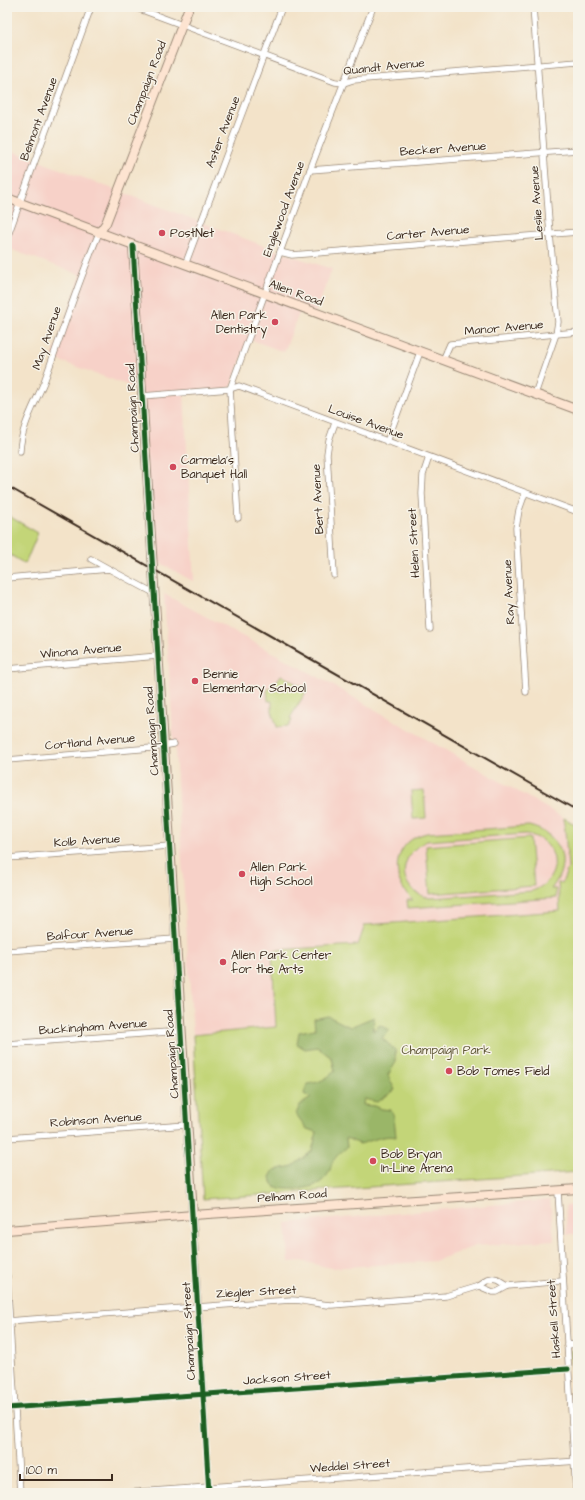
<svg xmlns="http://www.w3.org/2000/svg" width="585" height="1500" font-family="'Architects Daughter',sans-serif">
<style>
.built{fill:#f7d1c8}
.green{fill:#c3d578;stroke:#7f804b;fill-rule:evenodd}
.forest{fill:#9ab668;stroke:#6a7043}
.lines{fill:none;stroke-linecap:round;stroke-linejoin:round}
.street-casing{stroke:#978674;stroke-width:7}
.secondary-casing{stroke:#978674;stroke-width:10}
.street{stroke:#fff;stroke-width:5.5}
.secondary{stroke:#fde4d1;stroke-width:8}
.rail{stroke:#3b2a1e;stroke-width:2}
.cycleway-casing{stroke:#f7f3e8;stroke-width:8}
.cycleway{stroke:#1b5e20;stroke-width:5}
.poi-dot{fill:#d1495b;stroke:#f7f3e8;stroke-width:1.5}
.labels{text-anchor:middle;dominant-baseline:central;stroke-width:3;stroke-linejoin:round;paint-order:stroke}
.street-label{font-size:12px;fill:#3b2a1e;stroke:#f7f3e8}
.poi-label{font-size:12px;fill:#3b2a1e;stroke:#f7f3e8;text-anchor:start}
.park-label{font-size:12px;fill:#5d5534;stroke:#f7f3e8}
</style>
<rect width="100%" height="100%" fill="#f7f3e8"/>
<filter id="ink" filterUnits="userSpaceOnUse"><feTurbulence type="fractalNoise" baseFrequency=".025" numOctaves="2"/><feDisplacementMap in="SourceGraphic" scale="8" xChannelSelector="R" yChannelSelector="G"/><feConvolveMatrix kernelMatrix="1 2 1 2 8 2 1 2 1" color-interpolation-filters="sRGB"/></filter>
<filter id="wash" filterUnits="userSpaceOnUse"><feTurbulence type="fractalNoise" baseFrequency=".012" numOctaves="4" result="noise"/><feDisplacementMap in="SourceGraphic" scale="16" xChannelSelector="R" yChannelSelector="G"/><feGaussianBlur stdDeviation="0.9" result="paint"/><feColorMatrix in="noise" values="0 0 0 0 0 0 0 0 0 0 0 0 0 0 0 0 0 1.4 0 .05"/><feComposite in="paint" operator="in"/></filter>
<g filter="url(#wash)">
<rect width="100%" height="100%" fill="#f3e3c9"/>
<g class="built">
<polygon points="7,149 280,252 332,269 315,313 301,308 284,352 249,339 230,389 184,393 194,582 152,558 141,390 52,358 81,275 7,248"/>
<polygon points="164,594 318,677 564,818 568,868 562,883 558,883 560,911 365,925 358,945 275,950 272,954 276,1027 193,1035 175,751 176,748 174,748"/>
<polygon points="550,1200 554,1240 475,1246 435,1261 331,1268 301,1261 289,1262 286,1223"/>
<polygon points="578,1205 578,1234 567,1234 565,1206"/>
</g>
<g class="green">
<polygon points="7,515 38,533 25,564 7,553"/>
<polygon points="281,675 307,690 290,718 292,720 289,726 277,727 272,711 272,701 268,701 267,688 273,687"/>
<polygon points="424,790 426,818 413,819 411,791"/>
<polygon points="564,818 578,826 578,1172 203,1199 193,1035 276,1027 272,954 275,950 358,945 365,925 560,911 558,883 562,883 568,868"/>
<path d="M529 826C561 834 573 862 551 889H556V898L408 908 407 900H413C388 879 393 840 427 833ZM526 834C560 840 565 879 532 891L430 898C397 891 396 855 427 841Z"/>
<polygon points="530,838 534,886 430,894 426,846"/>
<polygon points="578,1347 578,1421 575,1420 570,1352 572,1349"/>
</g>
<path class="forest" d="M328 1016 350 1027 374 1017 373 1031 380 1025 390 1030 382 1038 395 1050 396 1062 388 1075 395 1090 377 1102 364 1099 363 1105 374 1106 382 1109 391 1110 394 1117 396 1137C385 1134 371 1141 360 1144L346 1138 347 1147C341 1152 333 1158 331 1166 331 1166 330 1171 329 1172 320 1191 294 1190 276 1188L272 1184 270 1177 274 1170 293 1166 312 1151 317 1132 307 1129 296 1114 300 1105 311 1098 304 1094 307 1084C319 1083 326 1079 335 1071L332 1058 317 1047 305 1049 297 1044 299 1032 315 1029 314 1019Z"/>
</g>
<g filter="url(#ink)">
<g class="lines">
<g class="street-casing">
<g id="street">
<polyline points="134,7 335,82 344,83 353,80 578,62"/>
<polyline points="533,7 550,234 558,322 556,334 535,394"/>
<polyline points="310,170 578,150"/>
<polyline points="7,238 91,7"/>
<polyline points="280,252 292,255 578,232"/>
<polyline points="185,265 282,7"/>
<polyline points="443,360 450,344 578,332"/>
<polyline points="142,396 230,389 239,386 578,512"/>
<polyline points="387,442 420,352"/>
<path d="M20 451C21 427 35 404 44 382 62 333 78 282 99 233"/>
<polyline points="429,457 423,475 422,494 430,629"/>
<polyline points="525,493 519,510 516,528 526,692"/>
<polyline points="238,518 230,389 310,170 373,7"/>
<polyline points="91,559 109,569"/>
<polyline points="334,575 327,454 329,440 335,423"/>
<polyline points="7,578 109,569 154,593"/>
<polyline points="7,669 158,656"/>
<polyline points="7,760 152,748 174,744"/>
<polyline points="7,858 170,846"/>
<polyline points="7,951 175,939"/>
<polyline points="7,1044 181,1031"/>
<polyline points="7,1138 187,1125"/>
<polyline points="558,1191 576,1493"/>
<polyline points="193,1215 209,1493"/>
<polyline points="7,1276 20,1493"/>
<polyline points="479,1286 493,1292 497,1292 508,1286 562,1281"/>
<path d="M7 1321 291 1300C305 1300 318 1305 332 1305L446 1296 479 1286 488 1280 493 1279 498 1280 508 1286"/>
<polyline points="567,1345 578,1344"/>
<polyline points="7,1408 568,1369"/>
<polyline points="124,1493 578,1461"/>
</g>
</g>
<g class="secondary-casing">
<g id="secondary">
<polyline points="7,198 578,410"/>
<polyline points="99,233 106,223 189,7"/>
<polyline points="133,246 193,1215"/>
<polyline points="7,1230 193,1215 578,1189"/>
</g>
</g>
<use href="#street" class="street"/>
<use href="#secondary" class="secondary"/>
<polyline class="rail" points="7,486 578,811"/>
<g class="cycleway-casing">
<g id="cycleway">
<polyline points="133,246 209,1493"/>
<polyline points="7,1408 568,1369"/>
</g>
</g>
<use href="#cycleway" class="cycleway"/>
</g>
</g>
<g class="poi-dot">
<circle cx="162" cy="233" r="4"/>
<circle cx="275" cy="322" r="4"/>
<circle cx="173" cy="467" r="4"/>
<circle cx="195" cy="681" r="4"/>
<circle cx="242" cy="874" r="4"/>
<circle cx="223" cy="962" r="4"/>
<circle cx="449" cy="1071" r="4"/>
<circle cx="373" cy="1161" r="4"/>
</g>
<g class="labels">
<g class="street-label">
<text transform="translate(384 67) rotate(-6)">Quandt Avenue</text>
<text transform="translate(147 83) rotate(-69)">Champaign Road</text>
<text transform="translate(39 119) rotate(-70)">Belmont Avenue</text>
<text transform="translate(223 132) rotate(-69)">Aster Avenue</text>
<text transform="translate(443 149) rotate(-4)">Becker Avenue</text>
<text transform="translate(537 203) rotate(-94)">Leslie Avenue</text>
<text transform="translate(284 209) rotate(-70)">Englewood Avenue</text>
<text transform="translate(428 233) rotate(-5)">Carter Avenue</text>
<text transform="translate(296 293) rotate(20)">Allen Road</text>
<text transform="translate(504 328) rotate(-5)">Manor Avenue</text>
<text transform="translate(47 338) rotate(-71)">May Avenue</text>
<text transform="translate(133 408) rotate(-93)">Champaign Road</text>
<text transform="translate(366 422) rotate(20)">Louise Avenue</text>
<text transform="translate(318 499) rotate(-93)">Bert Avenue</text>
<text transform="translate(414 543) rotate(-93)">Helen Street</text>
<text transform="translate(509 592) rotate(-93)">Ray Avenue</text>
<text transform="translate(81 651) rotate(-5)">Winona Avenue</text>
<text transform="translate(152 731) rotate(-94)">Champaign Road</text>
<text transform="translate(90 742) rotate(-5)">Cortland Avenue</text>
<text transform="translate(87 841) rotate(-4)">Kolb Avenue</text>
<text transform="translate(90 934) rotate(-4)">Balfour Avenue</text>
<text transform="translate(93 1027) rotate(-4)">Buckingham Avenue</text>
<text transform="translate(172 1054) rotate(-94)">Champaign Road</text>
<text transform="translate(96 1120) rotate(-4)">Robinson Avenue</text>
<text transform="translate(292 1196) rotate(-4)">Pelham Road</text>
<text transform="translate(256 1292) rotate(-3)">Ziegler Street</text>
<text transform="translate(554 1319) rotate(-94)">Haskell Street</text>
<text transform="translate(189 1331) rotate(-93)">Champaign Street</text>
<text transform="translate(287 1378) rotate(-4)">Jackson Street</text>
<text transform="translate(350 1466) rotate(-4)">Weddel Street</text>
</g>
<g class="poi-label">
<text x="170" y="233">PostNet</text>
<text x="267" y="315" text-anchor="end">Allen Park<tspan x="267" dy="14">Dentistry</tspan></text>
<text x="181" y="460">Carmela's<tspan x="181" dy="14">Banquet Hall</tspan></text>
<text x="203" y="674">Bennie<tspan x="203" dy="14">Elementary School</tspan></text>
<text x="250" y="867">Allen Park<tspan x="250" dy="14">High School</tspan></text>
<text x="231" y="955">Allen Park Center<tspan x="231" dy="14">for the Arts</tspan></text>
<text x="457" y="1071">Bob Tomes Field</text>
<text x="381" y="1154">Bob Bryan<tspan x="381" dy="14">In-Line Arena</tspan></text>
</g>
<g class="park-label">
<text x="446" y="1050">Champaign Park</text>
</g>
</g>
<rect width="585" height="1500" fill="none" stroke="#f7f3e8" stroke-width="24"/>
<path d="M20 1474v6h92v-6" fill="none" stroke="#3b2a1e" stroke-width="2"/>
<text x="26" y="1474" font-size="12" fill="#3b2a1e" stroke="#f7f3e8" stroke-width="3" paint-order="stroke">100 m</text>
</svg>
